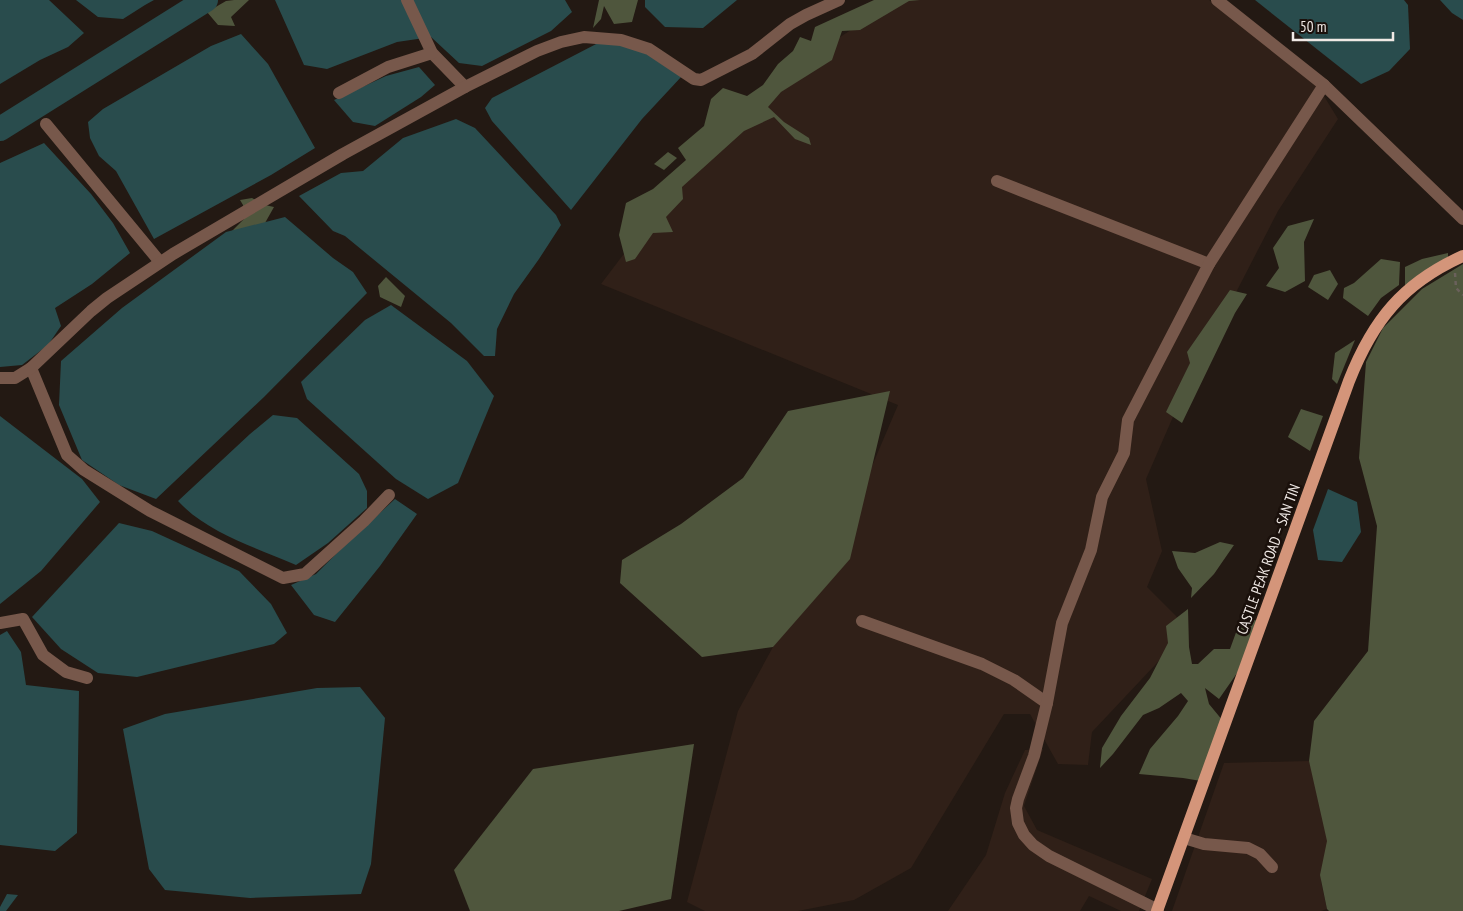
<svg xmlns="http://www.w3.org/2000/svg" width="1463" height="911" font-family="'PT Sans Narrow',sans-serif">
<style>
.built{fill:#302018}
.forest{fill:#4f563d}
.water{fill:#294c4d}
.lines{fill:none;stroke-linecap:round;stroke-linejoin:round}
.river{stroke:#294c4d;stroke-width:24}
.path{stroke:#6a615b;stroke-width:2.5;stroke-dasharray:4 4;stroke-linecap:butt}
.minor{stroke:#77584b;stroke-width:12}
.major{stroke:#d4957a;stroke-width:12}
.labels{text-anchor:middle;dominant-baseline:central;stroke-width:5;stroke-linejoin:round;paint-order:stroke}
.street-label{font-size:15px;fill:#f0e9e5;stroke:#1a100b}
</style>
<rect width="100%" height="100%" fill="#231913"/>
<g class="built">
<polygon points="897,0 1209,0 1316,83 1338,119 1278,211 1179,403 1146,479 1162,551 1147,587 1176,616 1187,631 1092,732 1088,765 1058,764 1030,714 1004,714 911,868 854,900 798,911 705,911 687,902 738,711 872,466 898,405 601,284 702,151 794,67"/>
<polygon points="1043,749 1024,806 1037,830 1152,879 1139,911 1121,911 1089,896 1080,911 948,911 986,855 1005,793 1025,750"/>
<polygon points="1309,761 1332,818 1321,881 1327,909 1321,911 1172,911 1224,763"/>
</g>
<g class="forest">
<polygon points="234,0 249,0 231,17 235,26 218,25 207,12 226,1"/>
<polygon points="599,0 638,0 632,22 614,24 604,6 601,19 593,28"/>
<polygon points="874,0 920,0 909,1 860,30 842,31 832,60 781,92 768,107 784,122 809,138 811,145 795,139 774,117 744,131 682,187 683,199 666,217 673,232 653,233 635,259 626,262 619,235 626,203 653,189 686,160 678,148 704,126 711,99 723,88 747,96 763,85 778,64 793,51 800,37 811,41 815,27"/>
<polygon points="668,152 677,158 664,170 654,164"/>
<polygon points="252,198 265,205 274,207 265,223 227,236 244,219 243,205 240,200"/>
<polygon points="1314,219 1304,242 1305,281 1285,292 1266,286 1279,268 1273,248 1288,226"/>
<polygon points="1448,253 1448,268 1405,298 1405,267 1422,259"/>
<polygon points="1381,259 1400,262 1399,285 1381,298 1368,316 1343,298 1344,288 1354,283"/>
<polygon points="1463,264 1463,911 1329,911 1327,909 1320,875 1327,841 1309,761 1314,721 1368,651 1377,526 1359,458 1366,362 1383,328 1422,289"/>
<polygon points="1330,270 1338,284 1328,300 1308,287 1314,275"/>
<polygon points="386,277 405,296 401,307 380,297 378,286"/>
<polygon points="1230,290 1247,294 1235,313 1182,423 1166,412 1190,363 1187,352"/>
<polygon points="1355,340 1337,384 1332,379 1335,353"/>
<polygon points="890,391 850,559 773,647 702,657 620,583 622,560 681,524 743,478 788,411"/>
<polygon points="1301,409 1323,416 1310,451 1288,437"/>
<polygon points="1220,542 1234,545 1214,574 1191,598 1192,588 1178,568 1172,551 1195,553"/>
<polygon points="1188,609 1189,647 1192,664 1198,664 1214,649 1230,649 1242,616 1258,621 1242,666 1219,699 1205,688 1209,704 1223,721 1201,781 1183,778 1139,774 1150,749 1178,716 1188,701 1181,693 1159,708 1143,715 1113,754 1100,768 1102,748 1121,716 1150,678 1168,643 1166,626"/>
<polygon points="694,744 671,899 619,911 470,911 454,870 533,769"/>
</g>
<g class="water">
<polygon points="0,0 49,0 84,33 68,47 40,60 0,84"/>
<polygon points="76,0 154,0 145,5 123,19 98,17"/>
<polygon points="275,0 565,0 572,12 551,31 482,66 459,63 431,37 397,42 327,69 304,65"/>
<polygon points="645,0 737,0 703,28 665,27 645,7"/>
<polygon points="1255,0 1404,0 1408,5 1410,49 1389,71 1361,84"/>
<polygon points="1440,0 1463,0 1463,20 1452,13"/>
<polygon points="241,34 268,64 315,148 271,175 154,239 116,171 99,156 90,138 88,122 103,109 211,46"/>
<polygon points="600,42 661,50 682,76 642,119 571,210 492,121 485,108 492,98"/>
<polygon points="419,67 435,85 421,97 375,126 353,122 334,100 386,76"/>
<polygon points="456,119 475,128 556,215 561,225 539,259 514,294 497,329 495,356 484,356 451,323 345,236 333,231 299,196 341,173 363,171 403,138"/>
<polygon points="44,143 91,194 113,223 130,253 92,284 55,308 61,326 48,345 22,365 0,367 0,163"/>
<polygon points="285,217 333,258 353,272 367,293 264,397 156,499 119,485 82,460 59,405 61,361 122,308 226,232"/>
<polygon points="391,305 467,361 494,396 458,483 428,499 396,479 307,399 301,382 365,320"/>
<path d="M273 415 297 418 359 474 367 491V508L328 543 296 565C257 548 207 533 178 501L250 434Z"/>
<polygon points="0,416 82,479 100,502 41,571 0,604"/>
<polygon points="1328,489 1357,502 1361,532 1342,562 1318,560 1313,530"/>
<polygon points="395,499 417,514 380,566 335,622 314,615 291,585 316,574 341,549"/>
<polygon points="119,523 152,531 239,571 271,604 287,633 274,644 137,677 98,673 61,649 32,617"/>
<polygon points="7,631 21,652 26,685 79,691 77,833 55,851 0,845 0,635"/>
<polygon points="360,687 385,718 371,864 361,894 250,898 165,890 149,869 123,729 165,714 317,688"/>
<polygon points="7,894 18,895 6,911 0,911 0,907"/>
</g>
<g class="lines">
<polyline class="river" points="0,129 206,0"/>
<polyline class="path" points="1455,273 1456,288 1463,295"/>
<g class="minor">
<polyline points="407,0 432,53 465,87"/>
<polyline points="1217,0 1324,85 1463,219"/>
<polyline points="339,93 388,67 432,53"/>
<polyline points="46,124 160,262"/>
<polyline points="997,181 1209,264"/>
<polyline points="31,368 67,455 84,470 150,511 283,578 305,574 364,521 389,495"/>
<polyline points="0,378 15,378 31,368 91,311 107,298 173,254 343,154 465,87 537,51 561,42 584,37 621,40 649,49 694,79 701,80 752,54 790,24 806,15 839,0"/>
<polyline points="862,621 982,664 1014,680 1047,703"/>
<polyline points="0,623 23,619 43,655 66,672 87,678"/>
<polyline points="1184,838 1204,844 1248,848 1260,854 1272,867"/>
<polyline points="1158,910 1049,856 1033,845 1024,835 1018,823 1016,808 1018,799 1034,756 1047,703 1062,623 1091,550 1102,497 1124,453 1128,420 1209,264 1324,85"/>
</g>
<path class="major" d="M1157 911 1349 381C1373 320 1403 283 1463 256"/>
</g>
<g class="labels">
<g class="street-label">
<text transform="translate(1268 559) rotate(-70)">CASTLE PEAK ROAD – SAN TIN</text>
</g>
</g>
<path d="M1293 32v8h100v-8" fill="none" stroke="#f0e9e5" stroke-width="2.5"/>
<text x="1300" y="32" font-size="15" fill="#f0e9e5" stroke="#1a100b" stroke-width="4" paint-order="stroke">50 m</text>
</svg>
